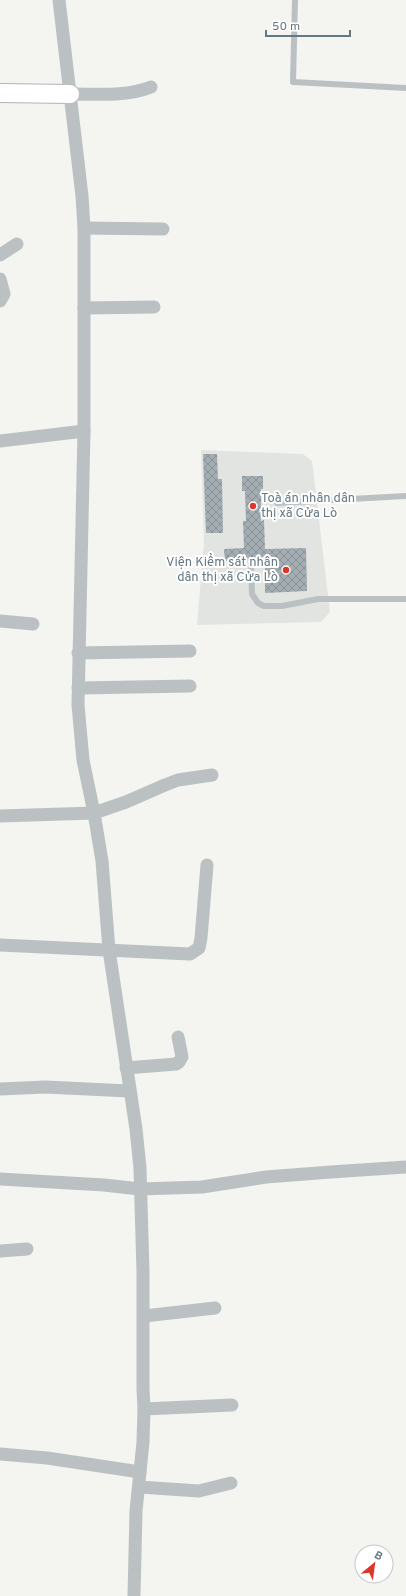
<svg xmlns="http://www.w3.org/2000/svg" width="406" height="1596" font-family="Overpass,sans-serif">
<style>
.built{fill:#e2e4e2}
.building{fill:url(#building-cross-hatch)}
.lines{fill:none;stroke-linecap:round;stroke-linejoin:round}
.secondary-casing{stroke:#aeb5b8;stroke-width:20}
.lane{stroke:#bbc1c3;stroke-width:6}
.street{stroke:#bbc1c3;stroke-width:13}
.secondary{stroke:#fff;stroke-width:18}
.poi-dot{fill:#dd3728;stroke:#fff;stroke-width:1.5}
.labels{text-anchor:middle;dominant-baseline:central;stroke-width:4;stroke-linejoin:round;paint-order:stroke}
.poi-label{font-size:13px;fill:#647881;stroke:#fff;text-anchor:start}
</style>
<defs>
<pattern id="building-cross-hatch" width="8" height="8" patternUnits="userSpaceOnUse"><rect width="8" height="8" fill="#a4aeb2"/><path d="M0 0l8 8M0 8l8-8" fill="none" stroke="#899296"/></pattern>
</defs>
<rect width="100%" height="100%" fill="#f4f4f1"/>
<polygon class="built" points="201,450 303,454 312,461 330,612 321,622 197,625 204,543"/>
<g class="building">
<polygon points="203,454 217,454 218,479 222,479 223,533 206,533"/>
<polygon points="242,476 263,476 263,489 261,489 261,521 264,520 265,549 306,548 307,591 265,593 265,560 225,561 224,549 244,548 243,521 246,521 245,491 242,491"/>
</g>
<g class="lines">
<g class="secondary-casing">
<polyline id="secondary" points="0,93 70,94"/>
</g>
<g class="lane">
<polyline points="295,0 293,82 406,88"/>
<polyline points="277,503 406,496"/>
<polyline points="251,564 252,594 258,603 264,606 282,606 318,599 406,599"/>
</g>
<g class="street">
<polyline points="59,0 82,196 84,228 84,431 78,705 83,760 94,813 102,861 109,950 136,1129 140,1168 143,1272 143,1389 144,1409 143,1442 136,1511 134,1596"/>
<path d="M70 94C97 94 126 97 151 87"/>
<polyline points="84,228 163,229"/>
<polyline points="0,255 17,244"/>
<polyline points="0,279 4,294 0,301"/>
<polyline points="84,308 154,307"/>
<polyline points="0,441 84,431"/>
<polyline points="0,621 33,624"/>
<polyline points="78,653 190,651"/>
<polyline points="78,688 190,686"/>
<polyline points="0,816 94,813 126,802 165,785 178,780 212,775"/>
<polyline points="0,945 190,954 199,948 201,938 207,865"/>
<polyline points="126,1068 176,1064 179,1062 182,1057 178,1037"/>
<polyline points="0,1089 45,1087 129,1091"/>
<polyline points="0,1179 104,1185 140,1189 202,1187 266,1177 331,1172 406,1167"/>
<polyline points="0,1251 27,1249"/>
<polyline points="144,1316 215,1308"/>
<polyline points="144,1409 232,1405"/>
<polyline points="0,1454 47,1458 140,1472"/>
<polyline points="139,1487 199,1491 231,1483"/>
</g>
<use href="#secondary" class="secondary"/>
</g>
<g class="poi-dot">
<circle cx="253" cy="506" r="4"/>
<circle cx="286" cy="570" r="4"/>
</g>
<g class="labels">
<g class="poi-label">
<text x="261" y="499">Toà án nhân dân<tspan x="261" dy="15">thị xã Cửa Lò</tspan></text>
<text x="278" y="563" text-anchor="end">Viện Kiểm sát nhân<tspan x="278" dy="15">dân thị xã Cửa Lò</tspan></text>
</g>
</g>
<g transform="translate(374 1564) rotate(29)"><circle r="19" fill="#ffffff" stroke="#c1c9cd"/>
<path d="M0-3L7 15L0 10L-7 15Z" fill="#dd3728"/>
<text y="-6" font-size="11" font-weight="bold" text-anchor="middle" fill="#647881">B</text>
</g>
<path d="M266 30v6h84v-6" fill="none" stroke="#647881" stroke-width="2"/>
<text x="272" y="30" font-size="12" fill="#647881" stroke="#ffffff" stroke-width="3" paint-order="stroke">50 m</text>
</svg>
